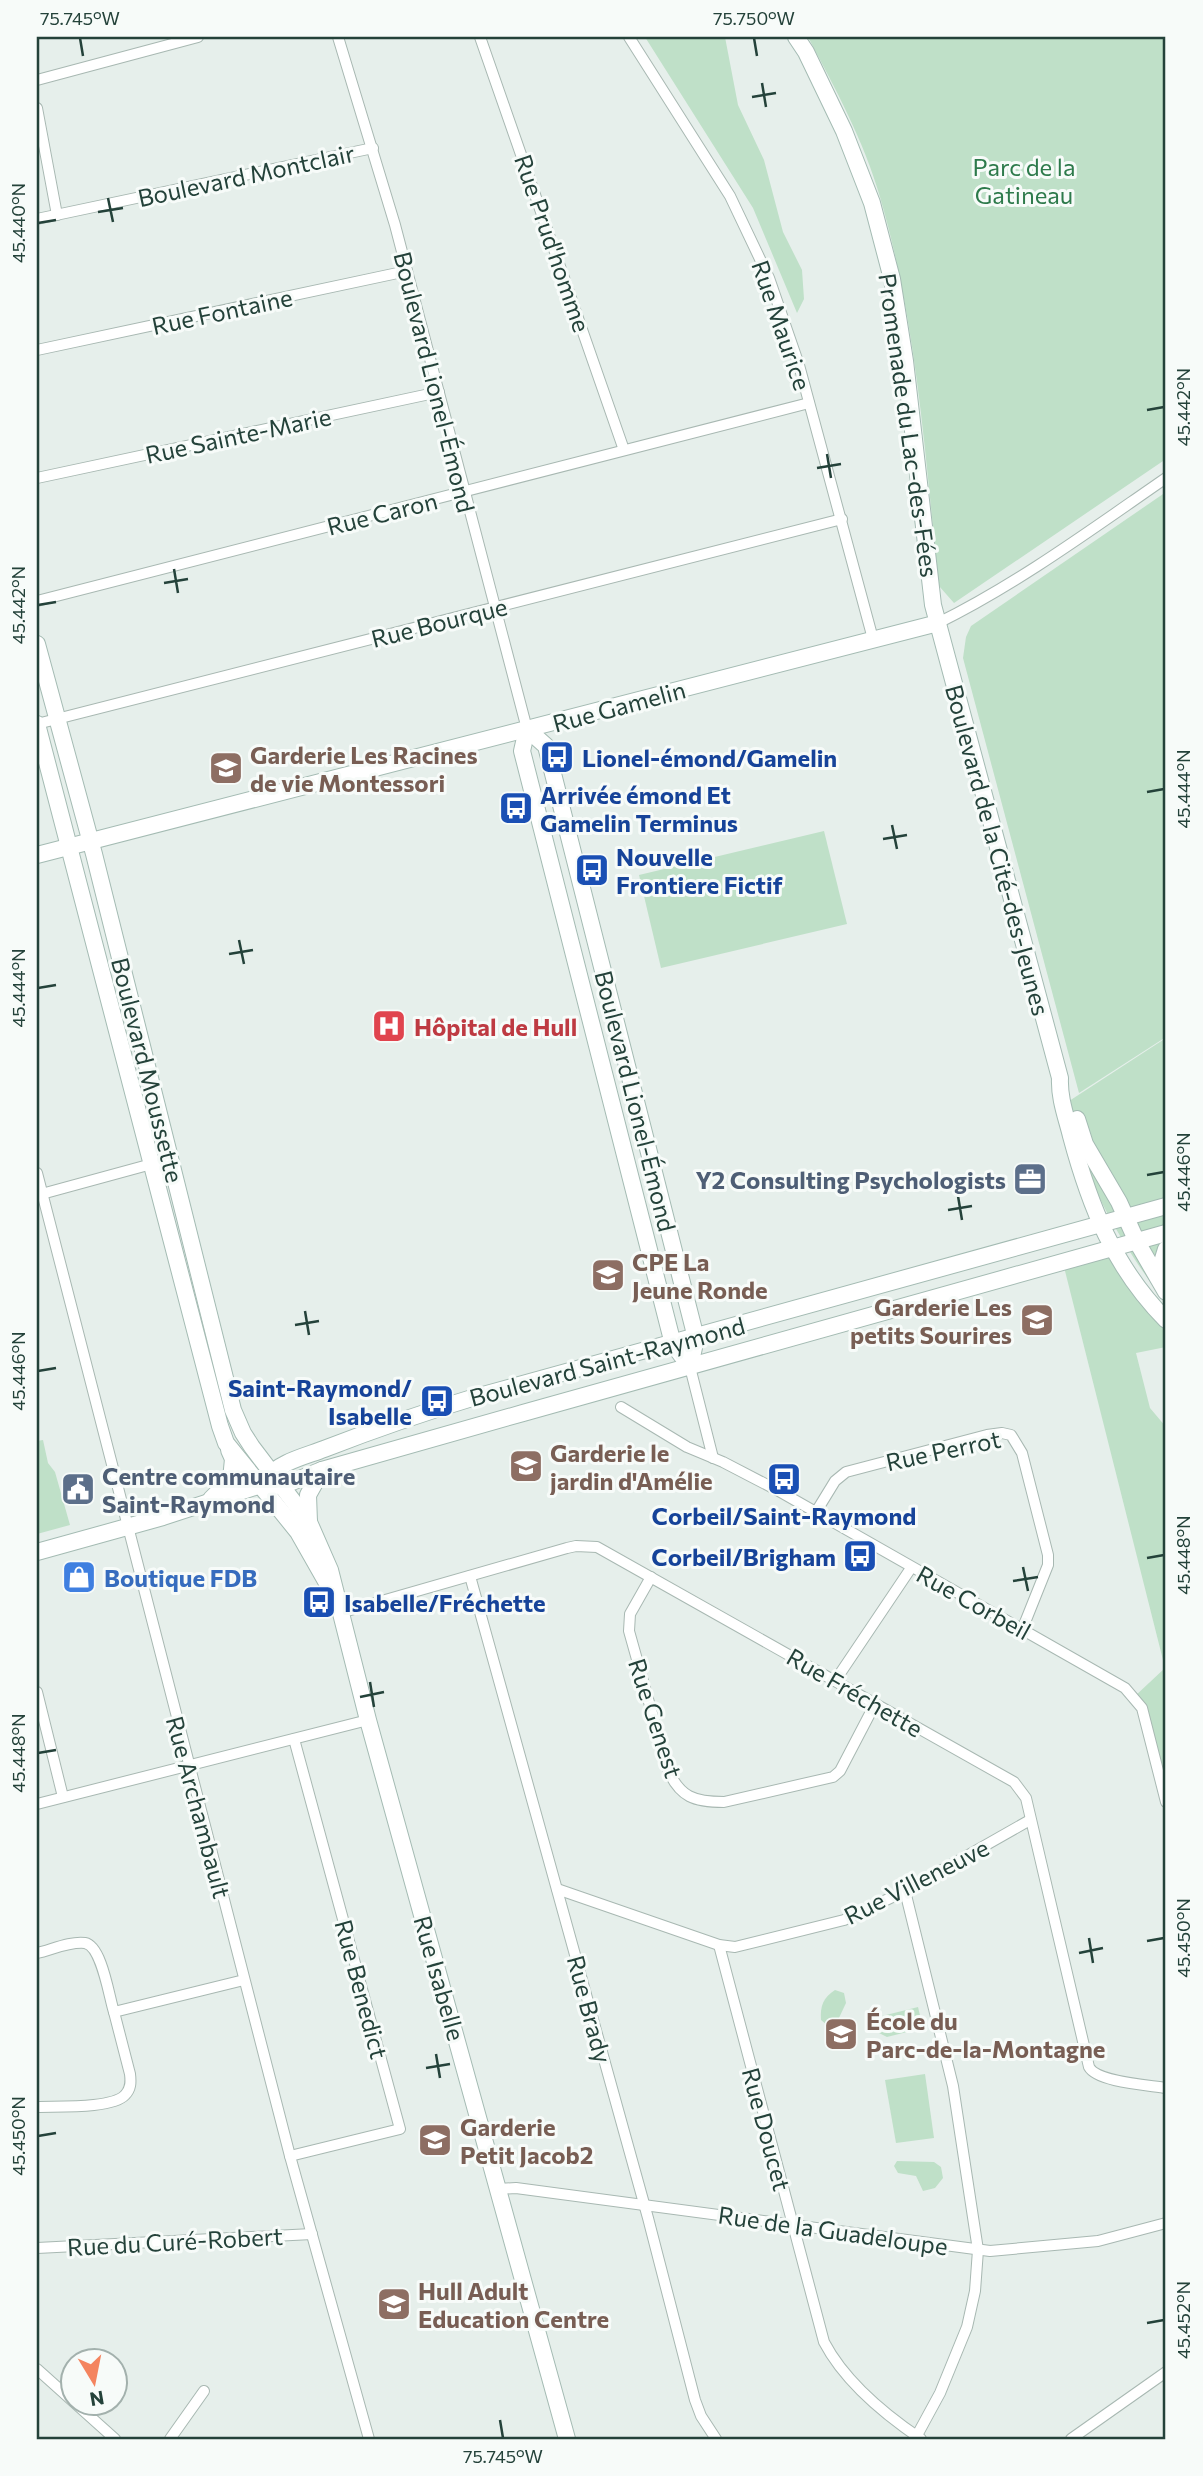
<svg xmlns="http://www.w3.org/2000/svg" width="1203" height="2476" font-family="Commissioner,sans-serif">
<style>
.green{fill:#bfe0c8}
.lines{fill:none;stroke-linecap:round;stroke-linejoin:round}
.street-casing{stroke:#a8b8b2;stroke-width:12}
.secondary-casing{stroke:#a4bbb3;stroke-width:18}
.street{stroke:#fff;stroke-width:10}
.secondary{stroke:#fff;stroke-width:16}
.ticks{fill:none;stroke:#24423a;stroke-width:2.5}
.labels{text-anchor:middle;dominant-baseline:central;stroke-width:6;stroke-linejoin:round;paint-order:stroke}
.park-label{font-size:24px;fill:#2d7a4b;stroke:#f7fbf9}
.street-label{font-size:24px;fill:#24423a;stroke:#f7fbf9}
.education-label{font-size:24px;font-weight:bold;fill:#785e54;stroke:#f7fbf9;text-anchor:start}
.transit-label{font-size:24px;font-weight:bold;fill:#164399;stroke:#f7fbf9;text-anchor:start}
.health-label{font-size:24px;font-weight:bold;fill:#be3a42;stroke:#f7fbf9;text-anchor:start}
.service-label{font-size:24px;font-weight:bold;fill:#4e5e75;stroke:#f7fbf9;text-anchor:end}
.shop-label{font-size:24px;font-weight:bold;fill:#366cbe;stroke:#f7fbf9;text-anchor:start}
.neatline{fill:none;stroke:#24423a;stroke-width:2.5}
.ticks-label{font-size:18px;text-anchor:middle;fill:#24423a}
</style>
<rect width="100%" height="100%" fill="#e6efeb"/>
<g class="green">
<polygon points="645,37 725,37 738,105 764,160 783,232 802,270 804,299 797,313 753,208"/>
<path d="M808 37H1166V459L954 603 939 586C925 456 917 323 880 197 864 141 835 88 808 37Z"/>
<polygon points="1166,492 1166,1037 1079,1093 963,658 966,637 971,626"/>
<polygon points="824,831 847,924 661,968 639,875"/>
<path d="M1166 1038V1304C1153 1285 1138 1266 1126 1245 1098 1203 1080 1152 1063 1105Z"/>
<polygon points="1114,1249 1166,1320 1166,1347 1136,1353 1150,1408 1166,1427 1166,1802 1134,1697 1165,1668 1063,1263"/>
<polygon points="43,1440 48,1463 55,1472 70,1525 37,1534 37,1441"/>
<path d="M835 1990 844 1993 846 2003 838 2020 827 2025 821 2020C820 2006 823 1998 835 1990Z"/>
<polygon points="918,2007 923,2028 887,2037 879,2033 874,2018"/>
<polygon points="925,2074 934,2138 896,2143 885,2080"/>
<polygon points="897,2161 934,2162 941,2167 943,2178 935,2188 923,2191 916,2176 898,2173 894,2166"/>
</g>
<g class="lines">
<g class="street-casing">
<g id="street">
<polyline points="338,37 395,225 527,729"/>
<polyline points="480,37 624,450"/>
<polyline points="629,37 730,196 769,278 799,365 873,639"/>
<polyline points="37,80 198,37"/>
<polyline points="37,108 57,215"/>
<polyline points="37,219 373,148"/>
<polyline points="37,350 407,271"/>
<polyline points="37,478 439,392"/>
<polyline points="37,601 809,403"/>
<path d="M938 623C1019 583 1092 529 1166 478"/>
<polyline points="37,724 842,519"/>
<polyline points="37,1173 290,2156 369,2439"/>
<polyline points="38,1195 170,1159"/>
<polyline points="690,1367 713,1458"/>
<polyline points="621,1407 687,1447 723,1462 777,1490 1125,1688 1142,1708 1166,1802"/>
<polyline points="816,1512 835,1481 846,1472 987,1435 1002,1433 1011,1435 1022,1453 1048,1555 1048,1565 1022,1630"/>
<polyline points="470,1576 648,2218 695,2400 701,2416 716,2439"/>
<path d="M651 1577 630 1614 629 1631 668 1770C680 1797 694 1802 724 1802L833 1777 840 1771 875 1704"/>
<path d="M340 1613 567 1548 576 1546 597 1547 1014 1782 1026 1798 1089 2067C1097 2082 1148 2085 1166 2088"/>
<polyline points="835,1681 911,1568"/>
<polyline points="37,1692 63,1797"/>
<polyline points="37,1804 368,1720"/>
<polyline points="557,1889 719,1945 735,1947 844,1920 905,1891 1030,1820"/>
<polyline points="905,1891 953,2086 978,2250 975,2291 967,2327 940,2393 915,2439"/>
<path d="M719 1945 824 2342C845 2382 884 2414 921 2439"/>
<path d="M37 1953C51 1950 70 1941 85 1943 102 1946 109 1997 114 2012L244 1980"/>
<path d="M37 2107C56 2106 112 2109 125 2095 131 2089 131 2082 130 2074L114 2012"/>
<polyline points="290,2156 400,2129 294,1739"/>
<polyline points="498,2189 516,2188 990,2251 1098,2241 1166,2223"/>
<polyline points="37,2248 312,2234"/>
<polyline points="37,2369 115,2439"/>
<polyline points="170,2439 204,2391"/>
<polyline points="1071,2439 1166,2372"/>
</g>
</g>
<g class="secondary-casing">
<g id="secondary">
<path d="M796 37 806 52 844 131 872 203 892 279 905 361 933 605 1060 1078C1059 1098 1066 1116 1071 1136 1090 1207 1114 1267 1166 1320"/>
<polyline points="37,644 94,854 233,1410 243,1433 252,1447 309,1522 330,1570 368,1720 567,2439"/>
<polyline points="37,724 220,1426 226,1443 298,1532 327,1583"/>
<polyline points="527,729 546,746 696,1338 690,1367"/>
<polyline points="527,729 522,751 673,1344 690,1367"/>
<polyline points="37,855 938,623"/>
<polyline points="1077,1119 1085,1144 1119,1202 1137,1242 1166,1292"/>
<polyline points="1163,1282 1162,1262 1166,1249"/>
<path d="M267 1478C279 1462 306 1456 324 1449 373 1430 422 1413 472 1398L1166 1206"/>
<polyline points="211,1499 231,1479 233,1459 229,1450"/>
<polyline points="309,1522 308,1495 322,1470"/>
<polyline points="37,1552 163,1517 261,1485 282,1486 322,1470 523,1413 1166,1233"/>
</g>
</g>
<use href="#street" class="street"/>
<use href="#secondary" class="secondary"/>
</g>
<path class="ticks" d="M80 38 83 56M754 38 757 56M762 83 766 107M752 97 776 93M108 198 113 222M98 212 123 208M38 223 56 220M1147 410 1164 407M827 454 831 478M817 468 841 464M174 569 178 593M164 583 188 579M38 605 56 602M1147 792 1164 789M892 825 897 849M883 839 907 835M239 940 244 964M229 954 253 950M38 988 56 985M1147 1175 1164 1172M958 1196 962 1220M948 1210 972 1206M305 1311 309 1335M295 1325 319 1321M38 1371 56 1368M1147 1558 1164 1555M1023 1567 1028 1591M1013 1581 1038 1577M370 1682 374 1707M360 1697 384 1692M38 1753 56 1750M1089 1938 1093 1963M1147 1941 1164 1938M1079 1953 1103 1948M436 2054 440 2078M426 2068 450 2064M38 2136 56 2133M1147 2323 1164 2320M500 2420 503 2438"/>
<defs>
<g id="bus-square" transform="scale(1.75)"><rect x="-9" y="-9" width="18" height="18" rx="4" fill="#1a4fb4" stroke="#f7fbf9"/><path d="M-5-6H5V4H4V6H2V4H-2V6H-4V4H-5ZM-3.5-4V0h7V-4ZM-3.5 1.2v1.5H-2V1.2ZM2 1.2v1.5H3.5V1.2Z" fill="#fff"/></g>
<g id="school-square" transform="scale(1.75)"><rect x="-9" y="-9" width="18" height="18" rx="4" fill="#8d6e63" stroke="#f7fbf9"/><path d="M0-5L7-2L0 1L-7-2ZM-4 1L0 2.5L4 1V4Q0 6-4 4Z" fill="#fff"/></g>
<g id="hospital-square" transform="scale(1.75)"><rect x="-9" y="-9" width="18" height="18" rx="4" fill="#e0444e" stroke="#f7fbf9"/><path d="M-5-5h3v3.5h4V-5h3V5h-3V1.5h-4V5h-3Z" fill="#fff"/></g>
<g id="office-square" transform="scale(1.75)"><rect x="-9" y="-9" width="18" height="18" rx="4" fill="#5c6f8a" stroke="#f7fbf9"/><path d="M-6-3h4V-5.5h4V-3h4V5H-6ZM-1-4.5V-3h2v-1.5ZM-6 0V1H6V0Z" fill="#fff"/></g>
<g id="civic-square" transform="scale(1.75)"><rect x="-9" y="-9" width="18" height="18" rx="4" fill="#5c6f8a" stroke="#f7fbf9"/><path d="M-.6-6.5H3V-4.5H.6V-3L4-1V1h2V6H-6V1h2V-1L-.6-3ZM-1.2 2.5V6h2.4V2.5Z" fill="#fff"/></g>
<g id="shop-square" transform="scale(1.75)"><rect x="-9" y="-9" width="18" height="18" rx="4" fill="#3f7fe0" stroke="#f7fbf9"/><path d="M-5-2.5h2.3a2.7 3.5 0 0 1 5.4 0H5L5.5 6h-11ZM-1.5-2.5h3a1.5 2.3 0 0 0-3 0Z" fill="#fff"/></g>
</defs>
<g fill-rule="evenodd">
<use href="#bus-square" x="557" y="757"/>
<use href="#school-square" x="226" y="768"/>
<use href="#bus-square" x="516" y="808"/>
<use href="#bus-square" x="592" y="870"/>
<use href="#hospital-square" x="389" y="1026"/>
<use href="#office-square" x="1030" y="1179"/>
<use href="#school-square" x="608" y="1275"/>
<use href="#school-square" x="1037" y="1320"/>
<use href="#bus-square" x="437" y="1401"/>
<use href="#school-square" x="526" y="1466"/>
<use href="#bus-square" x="784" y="1479"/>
<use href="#civic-square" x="78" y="1489"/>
<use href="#bus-square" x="860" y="1556"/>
<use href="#shop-square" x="79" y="1577"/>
<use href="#bus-square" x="319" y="1602"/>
<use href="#school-square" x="841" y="2034"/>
<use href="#school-square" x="435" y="2140"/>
<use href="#school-square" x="394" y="2304"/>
</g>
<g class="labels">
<g class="park-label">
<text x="1024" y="166">Parc de la<tspan x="1024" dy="28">Gatineau</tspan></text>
</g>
<g class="street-label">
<text transform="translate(246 175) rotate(-12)">Boulevard Montclair</text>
<text transform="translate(553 243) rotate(71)">Rue Prud'homme</text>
<text transform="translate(222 311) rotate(-12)">Rue Fontaine</text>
<text transform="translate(782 325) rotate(71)">Rue Maurice</text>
<text transform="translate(435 382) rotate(76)">Boulevard Lionel-Émond</text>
<text transform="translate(909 425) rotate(82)">Promenade du Lac-des-Fées</text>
<text transform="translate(238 435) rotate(-12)">Rue Sainte-Marie</text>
<text transform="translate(382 513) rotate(-14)">Rue Caron</text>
<text transform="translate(439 622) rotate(-14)">Rue Bourque</text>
<text transform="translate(619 706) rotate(-15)">Rue Gamelin</text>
<text transform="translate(998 850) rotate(75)">Boulevard de la Cité-des-Jeunes</text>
<text transform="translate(148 1070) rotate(76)">Boulevard Moussette</text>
<text transform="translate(636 1101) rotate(76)">Boulevard Lionel-Émond</text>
<text transform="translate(607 1361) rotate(-15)">Boulevard Saint-Raymond</text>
<text transform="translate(943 1450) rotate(-12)">Rue Perrot</text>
<text transform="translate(974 1602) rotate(29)">Rue Corbeil</text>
<text transform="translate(855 1692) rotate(30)">Rue Fréchette</text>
<text transform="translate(656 1718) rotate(72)">Rue Genest</text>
<text transform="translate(199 1807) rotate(75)">Rue Archambault</text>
<text transform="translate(916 1881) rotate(-27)">Rue Villeneuve</text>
<text transform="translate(440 1978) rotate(74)">Rue Isabelle</text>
<text transform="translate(362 1989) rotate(75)">Rue Benedict</text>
<text transform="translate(590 2009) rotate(75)">Rue Brady</text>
<text transform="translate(767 2129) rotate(75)">Rue Doucet</text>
<text transform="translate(833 2230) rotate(8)">Rue de la Guadeloupe</text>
<text transform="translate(175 2241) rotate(-3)">Rue du Curé-Robert</text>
</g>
<g class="education-label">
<text x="250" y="754">Garderie Les Racines<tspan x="250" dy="28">de vie Montessori</tspan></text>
<text x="632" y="1261">CPE La<tspan x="632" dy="28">Jeune Ronde</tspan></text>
<text x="1012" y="1306" text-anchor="end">Garderie Les<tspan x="1012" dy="28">petits Sourires</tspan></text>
<text x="550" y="1452">Garderie le<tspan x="550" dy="28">jardin d'Amélie</tspan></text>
<text x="866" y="2020">École du<tspan x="866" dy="28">Parc-de-la-Montagne</tspan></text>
<text x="460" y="2126">Garderie<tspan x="460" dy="28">Petit Jacob2</tspan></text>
<text x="418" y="2290">Hull Adult<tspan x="418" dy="28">Education Centre</tspan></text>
</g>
<g class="transit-label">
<text x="582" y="757">Lionel-émond/Gamelin</text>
<text x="540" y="794">Arrivée émond Et<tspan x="540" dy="28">Gamelin Terminus</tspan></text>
<text x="616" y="856">Nouvelle<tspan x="616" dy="28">Frontiere Fictif</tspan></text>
<text x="412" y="1387" text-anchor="end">Saint-Raymond/<tspan x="412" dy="28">Isabelle</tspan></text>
<text x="784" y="1515" text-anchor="middle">Corbeil/Saint-Raymond</text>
<text x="836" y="1556" text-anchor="end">Corbeil/Brigham</text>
<text x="344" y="1602">Isabelle/Fréchette</text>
</g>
<g class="health-label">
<text x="414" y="1026">Hôpital de Hull</text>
</g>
<g class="service-label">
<text x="1006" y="1179">Y2 Consulting Psychologists</text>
<text x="102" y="1475" text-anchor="start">Centre communautaire<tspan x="102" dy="28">Saint-Raymond</tspan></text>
</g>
<g class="shop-label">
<text x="104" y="1577">Boutique FDB</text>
</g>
</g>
<rect width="1203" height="2476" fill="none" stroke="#f7fbf9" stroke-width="77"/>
<g transform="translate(94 2382) rotate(170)"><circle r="33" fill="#f7fbf9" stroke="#a3b1ad" stroke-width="2"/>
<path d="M0-5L12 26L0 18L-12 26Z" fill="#f4845f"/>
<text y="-10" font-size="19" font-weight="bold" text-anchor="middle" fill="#24423a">N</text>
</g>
<rect x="38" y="38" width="1126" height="2400" class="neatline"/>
<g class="ticks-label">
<text x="80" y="25">75.745°W</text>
<text x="754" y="25">75.750°W</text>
<text transform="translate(19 223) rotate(-90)" y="6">45.440°N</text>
<text transform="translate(1184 407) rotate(-90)" y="6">45.442°N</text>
<text transform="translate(19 605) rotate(-90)" y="6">45.442°N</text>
<text transform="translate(1184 789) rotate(-90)" y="6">45.444°N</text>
<text transform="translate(19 988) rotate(-90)" y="6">45.444°N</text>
<text transform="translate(1184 1172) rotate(-90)" y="6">45.446°N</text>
<text transform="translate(19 1371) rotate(-90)" y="6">45.446°N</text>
<text transform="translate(1184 1555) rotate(-90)" y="6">45.448°N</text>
<text transform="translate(19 1753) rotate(-90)" y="6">45.448°N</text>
<text transform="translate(1184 1938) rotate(-90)" y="6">45.450°N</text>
<text transform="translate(19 2136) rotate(-90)" y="6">45.450°N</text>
<text transform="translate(1184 2320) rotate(-90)" y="6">45.452°N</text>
<text x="503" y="2463">75.745°W</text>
</g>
</svg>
